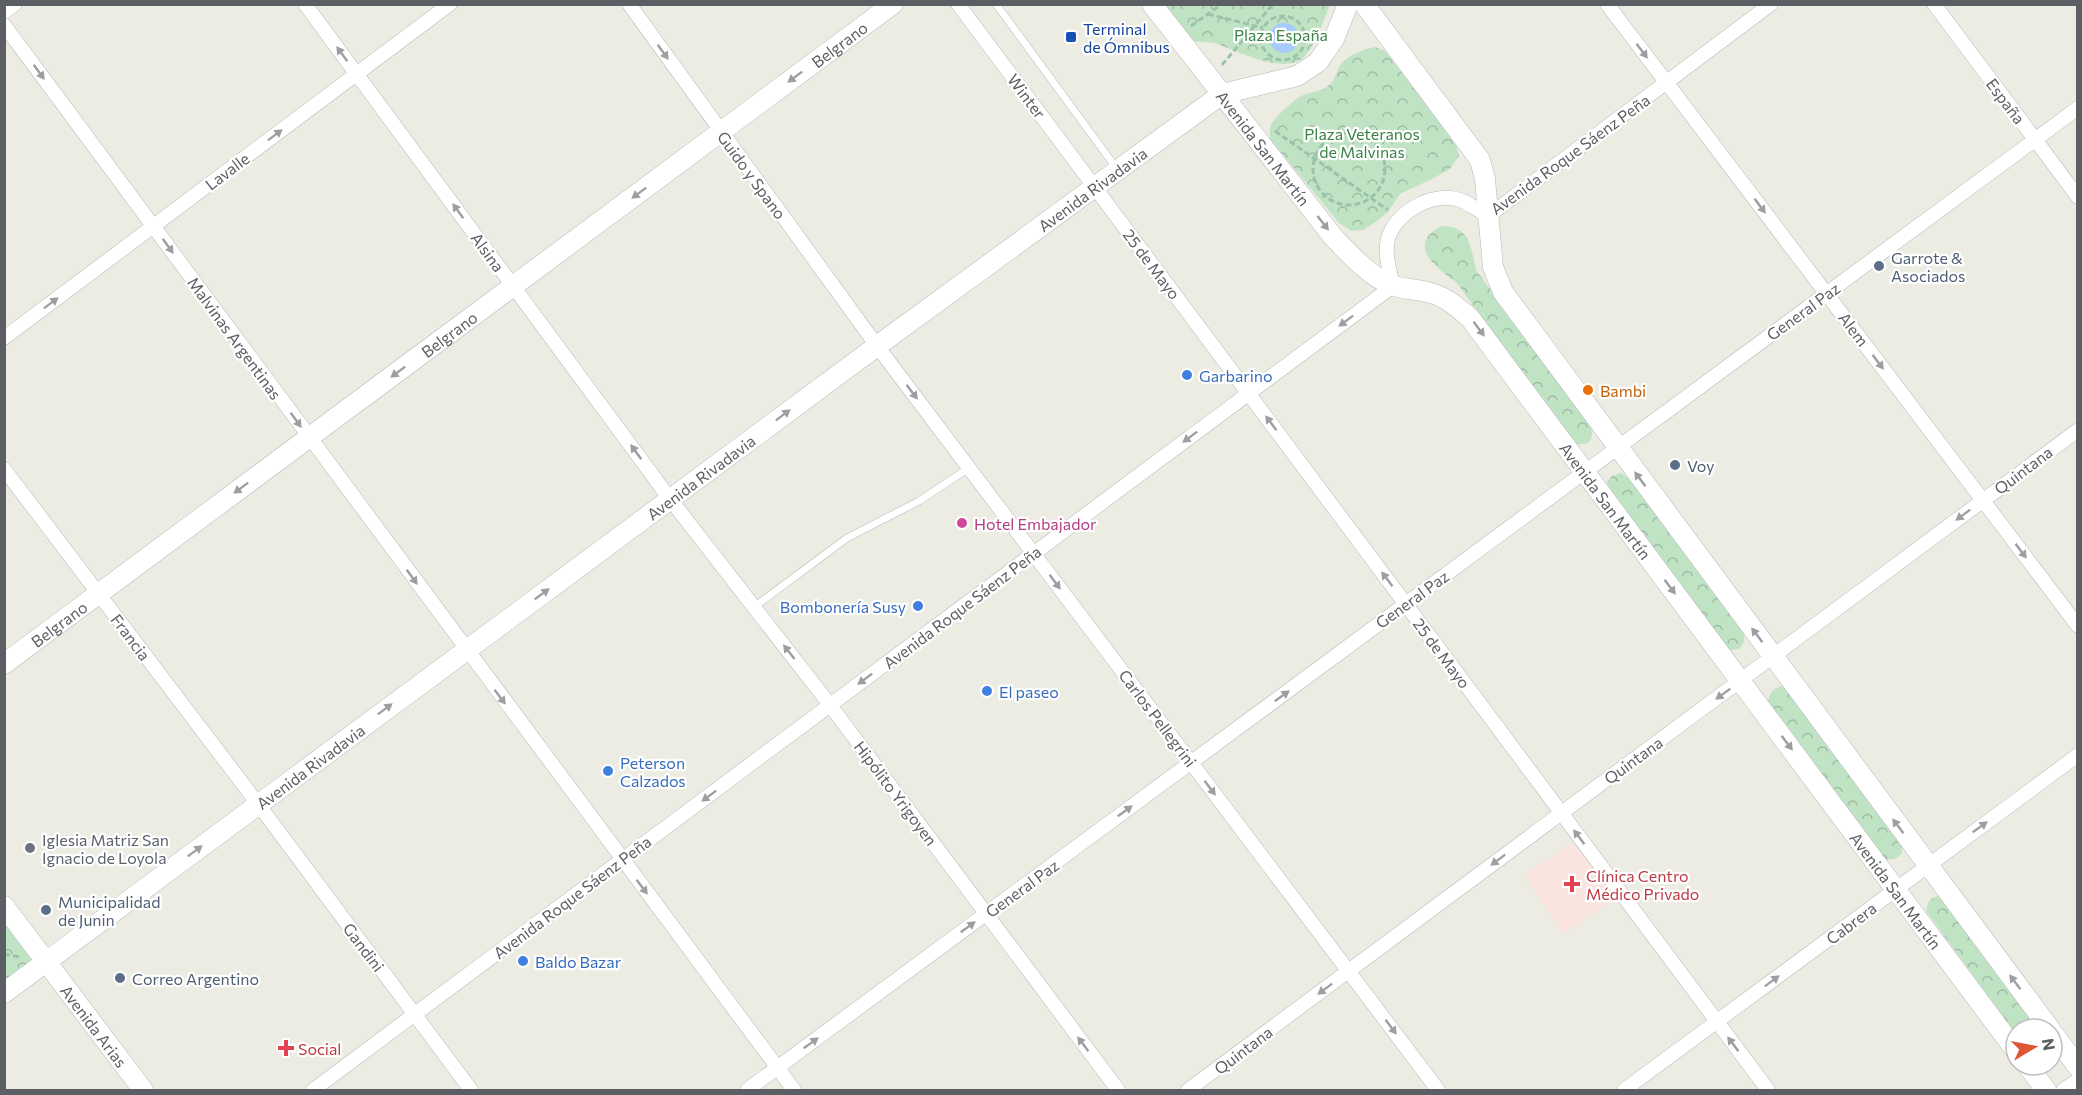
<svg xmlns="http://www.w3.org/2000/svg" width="2082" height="1095" font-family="Commissioner,sans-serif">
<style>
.medical{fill:#f9e4df}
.forest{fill:url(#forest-crowns)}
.water{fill:#a5ccfa}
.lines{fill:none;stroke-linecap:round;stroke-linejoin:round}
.lane-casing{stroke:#b5b8bc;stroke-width:8}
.street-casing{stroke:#b5b8bc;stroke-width:15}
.secondary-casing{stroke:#b6b8be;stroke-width:21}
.path{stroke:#9ac3aa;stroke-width:3;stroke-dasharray:6 3;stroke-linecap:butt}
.lane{stroke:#fff;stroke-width:7}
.street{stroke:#fff;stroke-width:14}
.secondary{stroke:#fff;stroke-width:20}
.oneway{fill:#9d9ea1}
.transit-dot{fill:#1a4fb4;stroke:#fff;stroke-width:2}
.service-dot{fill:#5c6f8a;stroke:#fff;stroke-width:2}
.shop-dot{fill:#3f7fe0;stroke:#fff;stroke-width:2}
.food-dot{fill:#e8710a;stroke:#fff;stroke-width:2}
.hotel-dot{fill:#d1479c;stroke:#fff;stroke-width:2}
.worship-dot{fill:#6b7280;stroke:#fff;stroke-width:2}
.health-dot{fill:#e0444e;stroke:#fff;stroke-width:2}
.labels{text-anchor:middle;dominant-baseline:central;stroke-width:4.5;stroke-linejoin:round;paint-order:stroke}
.transit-label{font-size:16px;fill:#164399;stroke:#fff;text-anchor:start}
.park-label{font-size:16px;fill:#3a8345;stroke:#fff}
.street-label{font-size:16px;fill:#5b5e63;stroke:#fff}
.service-label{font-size:16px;fill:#4e5e75;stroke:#fff;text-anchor:start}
.shop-label{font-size:16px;fill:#366cbe;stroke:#fff;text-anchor:start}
.food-label{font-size:16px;fill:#c56008;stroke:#fff;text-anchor:start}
.hotel-label{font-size:16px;fill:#b23c85;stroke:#fff;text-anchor:start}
.worship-label{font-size:16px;fill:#5b616d;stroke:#fff;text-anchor:start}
.health-label{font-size:16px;fill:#be3a42;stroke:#fff;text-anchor:start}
</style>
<defs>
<pattern id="forest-crowns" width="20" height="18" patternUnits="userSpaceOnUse" patternTransform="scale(1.5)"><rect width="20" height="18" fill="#c0e3c4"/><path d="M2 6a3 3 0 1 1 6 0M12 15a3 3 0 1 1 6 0" fill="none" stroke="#9fbba3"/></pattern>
</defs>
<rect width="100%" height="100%" fill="#edece3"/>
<polygon class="medical" points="1580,838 1621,893 1564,934 1524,875"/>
<g class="forest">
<path d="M1163 5H1330C1324 19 1314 49 1303 58 1282 75 1237 51 1215 43 1206 41 1195 44 1188 38 1179 33 1169 13 1163 5Z"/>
<path d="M1375 47 1384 50 1455 141 1459 156 1450 169 1434 178 1400 194 1388 212 1377 221 1363 230 1352 231 1339 223 1270 139C1270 135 1269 129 1271 125 1274 118 1294 100 1301 96 1310 92 1319 92 1327 87 1335 81 1335 75 1339 67 1346 55 1362 50 1375 47Z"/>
<path d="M1442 226C1470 226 1471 247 1476 270L1590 425C1593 433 1593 437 1588 443L1576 445 1570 438 1456 282C1436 268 1405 244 1442 226Z"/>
<path d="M1621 473 1628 478 1742 629C1746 638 1745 642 1739 649L1731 650 1724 645 1608 490 1607 482 1612 476Z"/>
<path d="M1781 686 1789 691 1902 844V853C1896 860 1891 861 1883 858L1774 711 1768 701C1770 692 1773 689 1781 686Z"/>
<path d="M1940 896 2042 1029H2016V1034L1926 911C1928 901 1930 897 1940 896Z"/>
<polygon points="4,906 47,961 4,993"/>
</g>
<circle class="water" cx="1284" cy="38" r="15"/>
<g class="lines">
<g class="lane-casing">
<g id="lane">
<polyline points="996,4 1117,169"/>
<polyline points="754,607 847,538 919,501 969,468"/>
</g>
</g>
<g class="street-casing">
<g id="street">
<polyline points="305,4 670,499 830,705 1118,1090"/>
<polyline points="629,4 877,346 1438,1090"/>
<polyline points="958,4 1768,1090"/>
<polyline points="1607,4 2078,626"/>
<polyline points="1934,4 2078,197"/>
<polyline points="4,12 15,4"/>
<polyline points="4,25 794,1090"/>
<polyline points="4,338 450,4"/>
<polyline points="4,469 258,804 471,1090"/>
<path d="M313 1090 1393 286C1390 271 1384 254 1388 239 1395 212 1433 191 1460 200 1469 203 1479 211 1488 216L1771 4"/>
<polyline points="747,1090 2078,108"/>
<polyline points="1188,1090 2078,430"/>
<polyline points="1624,1090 2078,755"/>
<polyline points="2063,1090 2078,1080"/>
</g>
</g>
<g class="secondary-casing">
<g id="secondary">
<path id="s1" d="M1152 4 1334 238C1351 255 1368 275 1391 285 1402 289 1415 289 1427 292 1445 296 1456 306 1470 318L2016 1051"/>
<polyline points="1364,4 1480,160 1485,179 1493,267 1503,292 2050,1029"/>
<path id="s2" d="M4 664 893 4"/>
<path id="s3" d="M4 906 143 1090"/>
<path id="s4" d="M4 993 877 346 1222 94 1297 76 1318 62 1334 39 1348 4"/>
<polyline points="2052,1032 2078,1067"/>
<polyline points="2027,1065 2046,1090"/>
</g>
</g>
<g class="path">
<polyline points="1208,14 1263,28"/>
<circle cx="1283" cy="38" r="22"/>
<polyline points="1191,26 1222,4"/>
<polyline points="1222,65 1273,4"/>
<polyline points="1275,131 1388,210"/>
<circle cx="1349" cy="169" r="36"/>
<polyline points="4,954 20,957"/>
</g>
<use href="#lane" class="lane"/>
<use href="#street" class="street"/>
<use href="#secondary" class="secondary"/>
</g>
<defs><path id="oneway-solid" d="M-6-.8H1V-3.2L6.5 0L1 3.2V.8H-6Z" transform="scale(1.5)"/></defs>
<g class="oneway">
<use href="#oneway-solid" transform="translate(1642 51) rotate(53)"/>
<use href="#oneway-solid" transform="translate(663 52) rotate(54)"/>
<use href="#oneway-solid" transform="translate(342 54) rotate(-126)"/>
<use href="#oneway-solid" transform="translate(39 72) rotate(54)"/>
<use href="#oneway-solid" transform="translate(795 77) rotate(143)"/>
<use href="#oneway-solid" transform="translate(275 135) rotate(-37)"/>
<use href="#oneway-solid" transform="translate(639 193) rotate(143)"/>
<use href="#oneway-solid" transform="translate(1760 206) rotate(53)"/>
<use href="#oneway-solid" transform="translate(458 211) rotate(-126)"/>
<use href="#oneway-solid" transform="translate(1323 223) rotate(52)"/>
<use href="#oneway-solid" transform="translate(168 246) rotate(54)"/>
<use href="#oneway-solid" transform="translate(51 303) rotate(-37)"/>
<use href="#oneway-solid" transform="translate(1346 321) rotate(143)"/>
<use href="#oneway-solid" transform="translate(1479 329) rotate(53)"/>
<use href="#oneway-solid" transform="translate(1878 362) rotate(53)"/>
<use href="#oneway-solid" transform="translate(398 372) rotate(143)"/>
<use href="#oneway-solid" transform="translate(912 392) rotate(53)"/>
<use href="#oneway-solid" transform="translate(783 415) rotate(-37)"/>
<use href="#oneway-solid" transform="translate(296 420) rotate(54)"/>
<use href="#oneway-solid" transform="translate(1271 423) rotate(-127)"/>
<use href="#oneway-solid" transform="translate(1190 437) rotate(143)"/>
<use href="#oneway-solid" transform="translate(636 452) rotate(-126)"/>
<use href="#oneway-solid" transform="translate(1640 479) rotate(-127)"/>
<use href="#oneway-solid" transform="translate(241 488) rotate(143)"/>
<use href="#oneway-solid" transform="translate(1963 515) rotate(143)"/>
<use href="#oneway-solid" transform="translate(2021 551) rotate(53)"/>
<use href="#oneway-solid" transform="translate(412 577) rotate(54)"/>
<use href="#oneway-solid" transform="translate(1387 579) rotate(-127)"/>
<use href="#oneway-solid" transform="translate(1055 582) rotate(53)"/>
<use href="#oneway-solid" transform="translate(1670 587) rotate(53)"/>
<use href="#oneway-solid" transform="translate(542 594) rotate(-36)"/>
<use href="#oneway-solid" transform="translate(1757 635) rotate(-127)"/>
<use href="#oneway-solid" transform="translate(789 652) rotate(-128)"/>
<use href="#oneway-solid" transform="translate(865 679) rotate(143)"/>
<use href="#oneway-solid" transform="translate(1723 694) rotate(144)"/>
<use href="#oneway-solid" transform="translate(1282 696) rotate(-36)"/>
<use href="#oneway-solid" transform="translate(500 697) rotate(53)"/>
<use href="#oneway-solid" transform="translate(385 709) rotate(-37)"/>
<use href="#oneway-solid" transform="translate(1787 743) rotate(53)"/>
<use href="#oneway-solid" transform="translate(1210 788) rotate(53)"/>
<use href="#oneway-solid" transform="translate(709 796) rotate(143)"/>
<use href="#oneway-solid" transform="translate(1125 811) rotate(-36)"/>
<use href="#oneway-solid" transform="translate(1898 826) rotate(-127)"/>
<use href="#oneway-solid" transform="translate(1980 827) rotate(-36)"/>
<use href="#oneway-solid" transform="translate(1579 837) rotate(-127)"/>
<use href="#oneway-solid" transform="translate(195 851) rotate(-37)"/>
<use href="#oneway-solid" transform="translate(1498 860) rotate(143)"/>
<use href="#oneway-solid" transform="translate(642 887) rotate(53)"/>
<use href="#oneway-solid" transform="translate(968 927) rotate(-36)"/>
<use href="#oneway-solid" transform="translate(1772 981) rotate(-37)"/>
<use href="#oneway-solid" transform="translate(2015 982) rotate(-127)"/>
<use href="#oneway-solid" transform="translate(1325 989) rotate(143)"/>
<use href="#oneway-solid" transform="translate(1391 1027) rotate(53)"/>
<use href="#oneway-solid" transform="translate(811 1043) rotate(-36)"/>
<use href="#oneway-solid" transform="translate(1083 1044) rotate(-127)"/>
<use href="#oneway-solid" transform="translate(1733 1044) rotate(-127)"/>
</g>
<rect class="transit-dot" x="1065" y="31" width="12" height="12" rx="3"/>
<g class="service-dot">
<circle cx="1879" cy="266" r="6"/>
<circle cx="1675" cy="465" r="6"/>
<circle cx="46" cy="910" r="6"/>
<circle cx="120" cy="978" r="6"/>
</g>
<g class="shop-dot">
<circle cx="1187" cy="375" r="6"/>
<circle cx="918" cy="606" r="6"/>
<circle cx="987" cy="691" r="6"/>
<circle cx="608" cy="771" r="6"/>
<circle cx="523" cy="961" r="6"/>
</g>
<circle class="food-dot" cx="1588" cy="390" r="6"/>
<circle class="hotel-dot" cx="962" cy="523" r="6"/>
<circle class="worship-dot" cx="30" cy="848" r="6"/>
<g class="health-dot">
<path d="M1569 875h6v6h6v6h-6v6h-6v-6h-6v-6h6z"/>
<path d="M283 1039h6v6h6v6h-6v6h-6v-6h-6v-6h6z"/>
</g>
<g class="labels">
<g class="transit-label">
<text x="1083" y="28">Terminal<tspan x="1083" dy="18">de Ómnibus</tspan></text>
</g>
<g class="park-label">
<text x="1281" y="34">Plaza España</text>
<text x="1362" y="133">Plaza Veteranos<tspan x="1362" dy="18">de Malvinas</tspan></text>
</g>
<g class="street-label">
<text stroke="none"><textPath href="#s2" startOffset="1040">Belgrano</textPath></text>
<text transform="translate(1027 96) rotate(53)">Winter</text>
<text transform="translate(2006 101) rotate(53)">España</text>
<text stroke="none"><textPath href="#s1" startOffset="182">Avenida San Martín</textPath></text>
<text transform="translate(1570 154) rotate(-36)">Avenida Roque Sáenz Peña</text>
<text transform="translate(227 171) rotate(-37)">Lavalle</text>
<text transform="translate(752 175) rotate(54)">Guido y Spano</text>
<text stroke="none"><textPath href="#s4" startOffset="1353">Avenida Rivadavia</textPath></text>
<text transform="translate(488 252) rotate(54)">Alsina</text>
<text transform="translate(1152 264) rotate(53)">25 de Mayo</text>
<text transform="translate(1803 311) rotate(-36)">General Paz</text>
<text transform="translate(1854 329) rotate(53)">Alem</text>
<text stroke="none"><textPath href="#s2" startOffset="554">Belgrano</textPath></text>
<text transform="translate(235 338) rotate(54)">Malvinas Argentinas</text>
<text transform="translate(2023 470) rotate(-37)">Quintana</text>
<text stroke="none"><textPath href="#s4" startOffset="867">Avenida Rivadavia</textPath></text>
<text stroke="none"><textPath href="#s1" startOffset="686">Avenida San Martín</textPath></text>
<text transform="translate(1412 599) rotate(-36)">General Paz</text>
<text transform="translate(962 607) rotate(-37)">Avenida Roque Sáenz Peña</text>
<text stroke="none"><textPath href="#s2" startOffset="68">Belgrano</textPath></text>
<text transform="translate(131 637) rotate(53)">Francia</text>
<text transform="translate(1442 653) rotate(53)">25 de Mayo</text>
<text transform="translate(1158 718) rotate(53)">Carlos Pellegrini</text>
<text transform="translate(1633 760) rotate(-36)">Quintana</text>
<text stroke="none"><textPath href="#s4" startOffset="381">Avenida Rivadavia</textPath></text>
<text transform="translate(896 793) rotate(53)">Hipólito Yrigoyen</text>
<text transform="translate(1022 888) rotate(-36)">General Paz</text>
<text stroke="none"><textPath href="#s1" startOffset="1172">Avenida San Martín</textPath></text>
<text transform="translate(572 897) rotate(-37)">Avenida Roque Sáenz Peña</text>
<text transform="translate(1851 923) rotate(-37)">Cabrera</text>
<text transform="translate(364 947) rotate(53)">Gandini</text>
<text stroke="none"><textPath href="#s3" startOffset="150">Avenida Arias</textPath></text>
<text transform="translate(1243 1050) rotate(-37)">Quintana</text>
</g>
<g class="service-label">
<text x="1891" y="257">Garrote &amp;<tspan x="1891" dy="18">Asociados</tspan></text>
<text x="1687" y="465">Voy</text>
<text x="58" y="901">Municipalidad<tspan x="58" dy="18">de Junin</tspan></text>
<text x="132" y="978">Correo Argentino</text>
</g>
<g class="shop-label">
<text x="1199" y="375">Garbarino</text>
<text x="906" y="606" text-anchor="end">Bombonería Susy</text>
<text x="999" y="691">El paseo</text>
<text x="620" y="762">Peterson<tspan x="620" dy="18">Calzados</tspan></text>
<text x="535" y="961">Baldo Bazar</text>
</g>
<g class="food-label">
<text x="1600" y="390">Bambi</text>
</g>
<g class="hotel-label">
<text x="974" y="523">Hotel Embajador</text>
</g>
<g class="worship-label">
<text x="42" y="839">Iglesia Matriz San<tspan x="42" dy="18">Ignacio de Loyola</tspan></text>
</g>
<g class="health-label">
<text x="1586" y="875">Clínica Centro<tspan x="1586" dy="18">Médico Privado</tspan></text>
<text x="298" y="1048">Social</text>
</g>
</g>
<rect width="2082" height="1095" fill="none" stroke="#5b5e63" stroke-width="12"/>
<g transform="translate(2034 1047) rotate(80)"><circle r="28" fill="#ffffff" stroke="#bdbfc1" stroke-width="1.5"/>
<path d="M0-4.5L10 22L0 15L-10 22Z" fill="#df5636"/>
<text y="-9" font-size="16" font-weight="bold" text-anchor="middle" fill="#5b5e63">N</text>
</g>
</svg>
